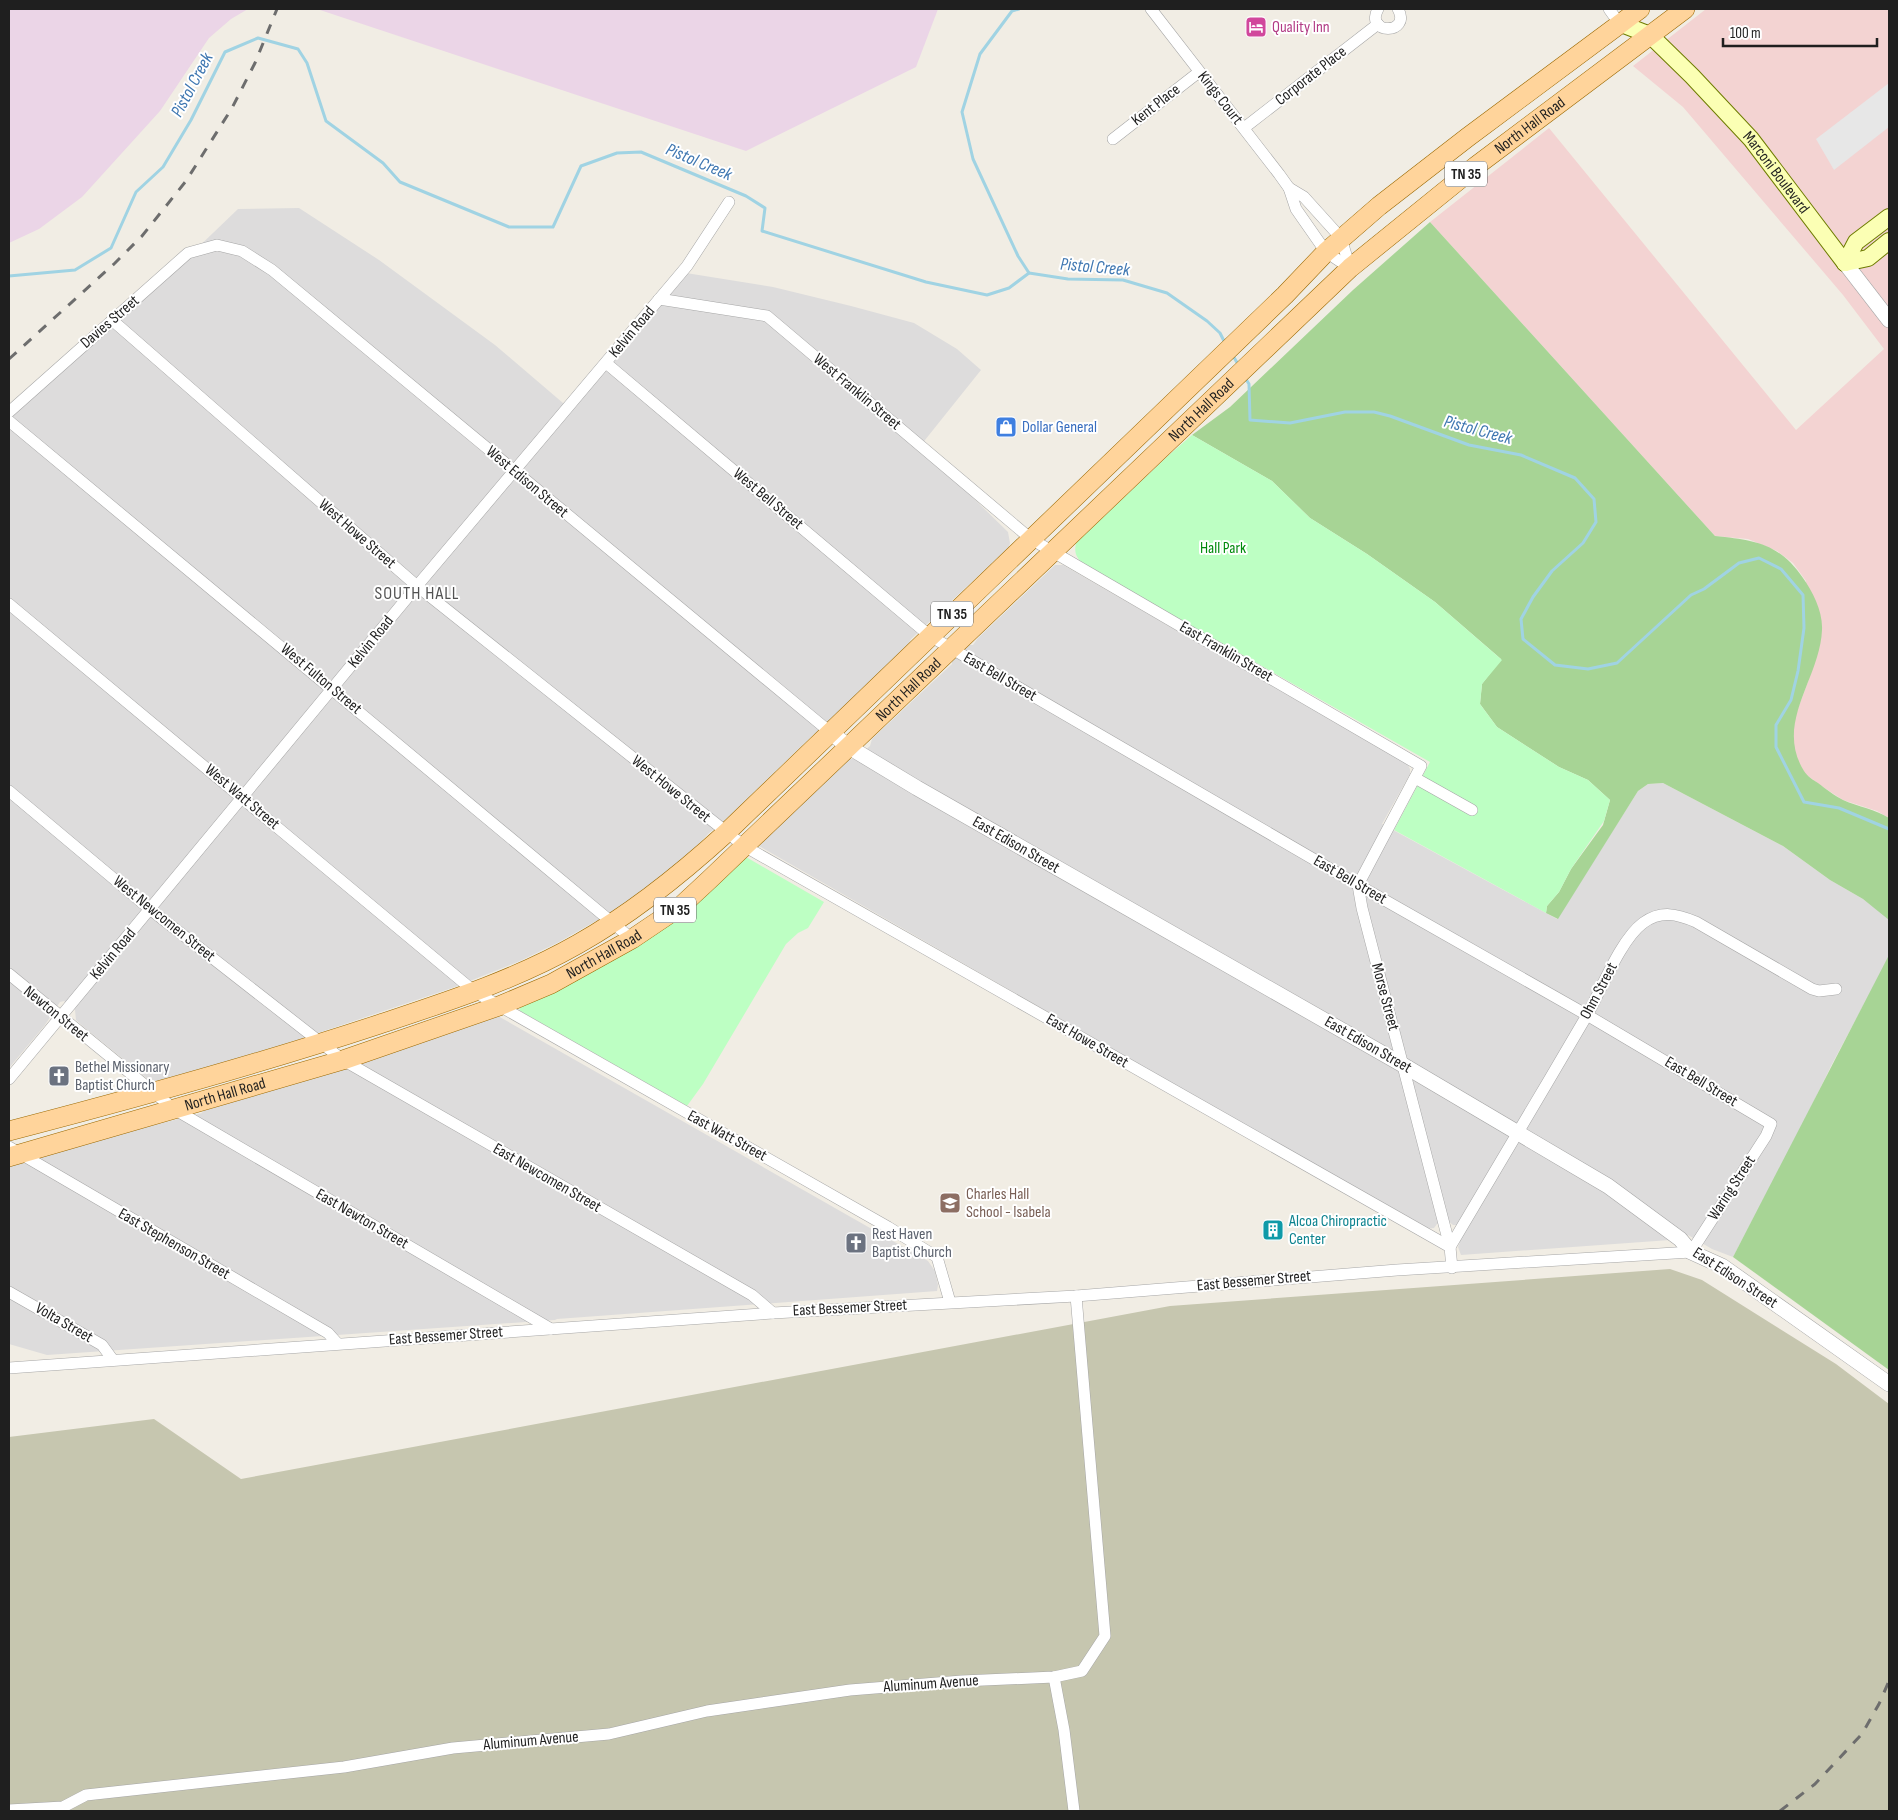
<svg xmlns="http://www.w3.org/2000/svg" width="1898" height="1820" font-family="'Sofia Sans Condensed',sans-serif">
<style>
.residential{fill:#dddcdc}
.commercial{fill:#f3d3d2}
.industrial{fill:#ebd5e7}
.construction{fill:#c6c6af}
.forest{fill:#a7d495}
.park{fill:#bdffc3}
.parking{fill:#e7e7e7}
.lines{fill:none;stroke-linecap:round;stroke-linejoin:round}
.stream{stroke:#a0d3e3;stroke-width:3}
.minor-casing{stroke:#a6a6a6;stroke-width:12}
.tertiary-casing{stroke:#a6a6a6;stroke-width:16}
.secondary-casing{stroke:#6e7c00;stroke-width:18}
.primary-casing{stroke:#9a6800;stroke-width:20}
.minor{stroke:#fff;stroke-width:11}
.tertiary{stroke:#fff;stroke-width:15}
.secondary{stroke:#fbffb4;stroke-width:16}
.primary{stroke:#ffd49b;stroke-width:19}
.rail{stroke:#6d6d6d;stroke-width:3;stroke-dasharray:10 10;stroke-linecap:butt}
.labels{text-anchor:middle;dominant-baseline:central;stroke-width:4;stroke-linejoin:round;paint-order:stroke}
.shield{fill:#fff;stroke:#626262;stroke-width:1}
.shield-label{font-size:15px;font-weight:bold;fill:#1f1f1f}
.hotel-label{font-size:16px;fill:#b23c85;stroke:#fff;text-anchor:start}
.street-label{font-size:16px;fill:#1f1f1f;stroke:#fff}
.shop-label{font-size:16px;fill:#366cbe;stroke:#fff;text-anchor:start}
.park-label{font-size:16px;fill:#008a0c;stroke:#fff}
.worship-label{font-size:16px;fill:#5b616d;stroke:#fff;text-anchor:start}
.education-label{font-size:16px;fill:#785e54;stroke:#fff;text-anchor:start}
.culture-label{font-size:16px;fill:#0d838f;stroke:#fff;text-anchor:start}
.water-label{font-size:18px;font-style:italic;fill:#3f77b1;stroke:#fff}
.neighbourhood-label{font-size:18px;letter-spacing:1px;fill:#525252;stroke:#fff}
</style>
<rect width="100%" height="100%" fill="#f1ede4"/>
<g class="residential">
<polygon points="299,208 379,260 495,345 570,409 686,273 773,287 851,306 914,323 957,349 981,370 917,450 963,488 1008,532 1010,543 1009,547 911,639 909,643 817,735 814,734 724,821 709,833 694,849 657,880 599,922 596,921 559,942 520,961 455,987 315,1034 298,1041 296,1040 155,1085 85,1028 76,1020 75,1010 64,1001 60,1002 45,1025 9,1068 9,415 188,257 238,209"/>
<polygon points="1055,565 1063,565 1407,763 1410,769 1410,774 1382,824 1557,919 1638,791 1648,784 1663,783 1783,846 1830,880 1863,899 1882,913 1889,920 1889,955 1886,963 1831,1066 1798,1134 1733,1257 1712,1249 1688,1235 1670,1240 1461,1255 1458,1247 1460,1242 1457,1225 1453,1225 1448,1221 1437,1224 1434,1228 1426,1229 759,846 849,759 854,759 870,746 872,739 875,736 952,664 952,661 969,645 973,645 978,638"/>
<polygon points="498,1016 928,1261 935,1271 938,1285 937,1291 557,1319 555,1320 47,1355 9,1344 9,1162 202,1113 203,1111"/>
</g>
<polygon class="commercial" points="1706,9 1889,9 1889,818 1877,811 1843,800 1823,787 1805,774 1794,753 1792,734 1796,714 1809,679 1806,581 1793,563 1777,551 1748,539 1715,536 1430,222 1549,128 1796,430 1884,349 1843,295 1683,107 1633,66"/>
<g class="industrial">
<polygon points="9,9 248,9 231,19 209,38 160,111 82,197 39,229 9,243"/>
<polygon points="317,9 938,9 916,67 746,151"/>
</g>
<polygon class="construction" points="1670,1269 1702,1280 1836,1364 1889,1404 1889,1811 9,1811 9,1437 154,1419 241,1479 1170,1306"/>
<g class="forest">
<path d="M1430 222 1715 536C1754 540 1779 543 1803 578 1813 592 1823 612 1822 630 1820 679 1774 723 1804 771 1807 776 1813 780 1818 783 1826 789 1835 796 1843 800 1859 807 1875 809 1889 818V920L1863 899 1830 880 1783 846 1663 783 1648 784 1638 791 1558 919 1546 913 1547 906 1559 892 1571 869 1603 825 1610 800 1588 780 1559 767 1497 727 1480 704 1482 684 1501 659 1435 602 1367 554 1310 518 1272 481 1192 435 1230 407 1353 290Z"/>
<polygon points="1889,955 1889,1370 1733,1257"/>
</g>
<g class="park">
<path d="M1192 435 1272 481 1310 518 1367 554 1435 602 1502 660 1482 684 1480 704 1497 727 1559 767 1588 780 1610 800 1604 821 1571 869 1559 892 1547 906 1546 913 1394 830 1430 762 1083 564C1076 557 1074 553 1076 543L1169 455Z"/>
<polygon points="746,857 824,902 808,928 798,933 786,944 703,1084 687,1106 520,1011 519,1006"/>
</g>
<polygon class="parking" points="1889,83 1889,127 1834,170 1816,139"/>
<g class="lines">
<g class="stream">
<polyline points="1019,9 1012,11 980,54 962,112 973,159 1018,256 1029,273"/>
<polyline points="9,276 75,270 111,248 136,192 163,167 191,120 225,52 258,38 298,49 307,63 326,121 383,163 400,182 509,227 553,227 581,166 617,153 641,152 746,196 765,208 762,231 926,282 987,295 1009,288 1029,273 1068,279 1123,280 1167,293 1207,321 1220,333 1225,343"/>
<polyline points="1232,354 1239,366"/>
<polyline points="1244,376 1249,384 1250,420 1290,423 1345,412 1374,412 1390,416 1469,445 1521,455 1575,478 1594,499 1596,522 1583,543 1552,571 1533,597 1521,619 1523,639 1555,665 1588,669 1617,663 1691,595 1704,589 1739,563 1759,558 1781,569 1803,595 1804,628 1798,671 1791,700 1776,725 1776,747 1804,802 1839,808 1889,829"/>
</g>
<g class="minor-casing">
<g id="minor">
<polyline points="1151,9 1279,174 1289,188 1296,209 1326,252 1350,268"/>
<path d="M1378 9C1364 35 1412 35 1398 9"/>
<polyline points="1609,9 1619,23"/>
<polyline points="1244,128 1378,24"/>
<polyline points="1113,139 1199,72"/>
<polyline points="1289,188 1304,197 1341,238 1350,268"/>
<polyline points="659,299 767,316 1031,539 1421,766 1358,885 1362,908 1450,1247 1452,1268"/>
<path d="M112 320 417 586 744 846 1450 1247C1495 1171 1541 1094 1586 1017 1601 991 1620 940 1643 923 1661 910 1677 914 1696 922L1812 989 1819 991 1836 989"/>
<polyline points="9,412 188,253 217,245 242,251 272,270 830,732"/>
<polyline points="9,421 632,939"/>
<polyline points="9,604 475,992 888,1227 937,1257 950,1302"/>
<polyline points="1415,778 1472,810"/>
<polyline points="9,791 151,910 343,1060 752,1295 773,1313"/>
<polyline points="9,974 174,1109 551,1329"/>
<polyline points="9,1079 417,586 687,266 729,202"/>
<polyline points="9,1147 328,1333 337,1343"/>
<polyline points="9,1292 102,1345 113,1360"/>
<polyline points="9,1368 773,1313 1076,1296 1397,1270 1691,1252 1766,1136 1771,1124 1587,1015 1358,885 930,636 606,363"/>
<polyline points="1054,1677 1064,1730 1074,1811"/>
<polyline points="9,1810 63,1807 86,1795 344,1767 453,1748 609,1734 707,1711 850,1690 962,1681 1054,1677 1082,1671 1105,1636 1076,1296"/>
</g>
</g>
<g class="tertiary-casing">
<g id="tertiary">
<polyline points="1845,263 1889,320"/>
<polyline points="830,732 849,747 917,788 1403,1065 1608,1186 1680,1239 1691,1252 1722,1266 1889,1384"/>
</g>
</g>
<g class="secondary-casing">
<g id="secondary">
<path id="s1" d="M1619 23 1650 35 1692 76 1751 139 1845 263"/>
<polyline points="1845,263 1856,242 1889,217"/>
<polyline points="1845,263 1868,258 1889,241"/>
</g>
</g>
<g class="primary-casing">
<g id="primary">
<path d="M9 1131C132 1099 256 1065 377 1025 446 1002 515 980 578 944 633 913 680 875 726 833L1285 295 1326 252 1379 206 1468 137 1640 9"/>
<path id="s2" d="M9 1157 343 1060 499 1006 551 984 632 939 681 906 709 880 1350 268 1476 166 1685 9"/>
</g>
</g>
<use href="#minor" class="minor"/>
<use href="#tertiary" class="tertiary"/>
<use href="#secondary" class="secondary"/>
<use href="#primary" class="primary"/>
<g class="rail">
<polyline points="9,359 115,263 142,236 186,181 232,108 255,63 277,9"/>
<polyline points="1780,1811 1815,1784 1862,1734 1879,1704 1889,1681"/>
</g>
</g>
<defs>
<g id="hotel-square" transform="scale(1.125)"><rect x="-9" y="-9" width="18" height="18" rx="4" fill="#d1479c" stroke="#fff"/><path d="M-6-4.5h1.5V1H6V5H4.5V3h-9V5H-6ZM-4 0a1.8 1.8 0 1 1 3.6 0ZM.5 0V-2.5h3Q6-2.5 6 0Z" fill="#fff"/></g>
<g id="shop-square" transform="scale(1.125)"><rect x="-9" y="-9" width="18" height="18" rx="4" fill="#3f7fe0" stroke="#fff"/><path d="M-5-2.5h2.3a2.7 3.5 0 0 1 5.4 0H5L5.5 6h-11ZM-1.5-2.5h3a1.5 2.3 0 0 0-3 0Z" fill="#fff"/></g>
<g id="church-square" transform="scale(1.125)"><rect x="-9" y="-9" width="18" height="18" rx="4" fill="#6b7280" stroke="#fff"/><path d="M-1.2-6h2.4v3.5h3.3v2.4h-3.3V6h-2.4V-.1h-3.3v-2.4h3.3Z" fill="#fff"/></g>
<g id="school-square" transform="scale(1.125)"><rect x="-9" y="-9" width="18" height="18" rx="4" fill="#8d6e63" stroke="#fff"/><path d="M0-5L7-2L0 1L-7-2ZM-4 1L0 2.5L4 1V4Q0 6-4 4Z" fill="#fff"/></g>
<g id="building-square" transform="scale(1.125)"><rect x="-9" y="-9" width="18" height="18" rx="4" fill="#0f9aa8" stroke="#fff"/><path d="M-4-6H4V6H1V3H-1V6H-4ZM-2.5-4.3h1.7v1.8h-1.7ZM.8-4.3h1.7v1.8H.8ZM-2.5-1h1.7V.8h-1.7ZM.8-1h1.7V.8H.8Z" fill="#fff"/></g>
</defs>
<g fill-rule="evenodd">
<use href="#hotel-square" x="1256" y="27"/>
<use href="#shop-square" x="1006" y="427"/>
<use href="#church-square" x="59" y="1076"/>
<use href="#school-square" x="950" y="1203"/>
<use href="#building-square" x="1273" y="1230"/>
<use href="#church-square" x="856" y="1243"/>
</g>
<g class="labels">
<g class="shield">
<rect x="1445" y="161.5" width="42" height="25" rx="4"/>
<rect x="931" y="601.5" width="42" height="25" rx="4"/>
<rect x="654" y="897.5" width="42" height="25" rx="4"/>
</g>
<g class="shield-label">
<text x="1466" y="174">TN 35</text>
<text x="952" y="614">TN 35</text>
<text x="675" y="910">TN 35</text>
</g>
<g class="hotel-label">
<text x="1272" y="27">Quality Inn</text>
</g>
<g class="street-label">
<text transform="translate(1311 76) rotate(-38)">Corporate Place</text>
<text transform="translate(1220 98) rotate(52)">Kings Court</text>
<text transform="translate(1156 105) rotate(-38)">Kent Place</text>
<text stroke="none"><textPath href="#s2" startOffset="1875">North Hall Road</textPath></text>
<text stroke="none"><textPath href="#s1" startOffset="220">Marconi Boulevard</textPath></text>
<text transform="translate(110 322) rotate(-41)">Davies Street</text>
<text transform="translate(632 332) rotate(-50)">Kelvin Road</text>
<text transform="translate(857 392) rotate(40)">West Franklin Street</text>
<text stroke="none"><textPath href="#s2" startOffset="1440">North Hall Road</textPath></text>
<text transform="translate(527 482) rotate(40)">West Edison Street</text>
<text transform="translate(768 499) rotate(40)">West Bell Street</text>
<text transform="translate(357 534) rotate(41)">West Howe Street</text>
<text transform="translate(371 642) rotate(-51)">Kelvin Road</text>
<text transform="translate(1226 652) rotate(30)">East Franklin Street</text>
<text transform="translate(1000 677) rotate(30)">East Bell Street</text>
<text transform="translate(321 679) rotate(40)">West Fulton Street</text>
<text stroke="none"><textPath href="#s2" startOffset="1035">North Hall Road</textPath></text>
<text transform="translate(671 789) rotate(39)">West Howe Street</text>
<text transform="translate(242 797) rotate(40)">West Watt Street</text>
<text transform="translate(1016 845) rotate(30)">East Edison Street</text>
<text transform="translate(1350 880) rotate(30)">East Bell Street</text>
<text transform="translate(164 919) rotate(39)">West Newcomen Street</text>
<text transform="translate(113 954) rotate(-50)">Kelvin Road</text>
<text stroke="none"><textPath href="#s2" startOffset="630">North Hall Road</textPath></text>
<text transform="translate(1599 991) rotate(-62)">Ohm Street</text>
<text transform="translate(1385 997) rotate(75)">Morse Street</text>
<text transform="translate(56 1014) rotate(39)">Newton Street</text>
<text transform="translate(1087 1041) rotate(30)">East Howe Street</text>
<text transform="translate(1368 1045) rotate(30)">East Edison Street</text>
<text transform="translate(1701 1082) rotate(31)">East Bell Street</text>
<text stroke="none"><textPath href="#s2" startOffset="225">North Hall Road</textPath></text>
<text transform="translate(727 1136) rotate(29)">East Watt Street</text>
<text transform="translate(547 1178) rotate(30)">East Newcomen Street</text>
<text transform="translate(1732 1188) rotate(-57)">Waring Street</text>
<text transform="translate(362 1219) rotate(30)">East Newton Street</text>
<text transform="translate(174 1244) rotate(30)">East Stephenson Street</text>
<text transform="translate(1735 1278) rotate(33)">East Edison Street</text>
<text transform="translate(1254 1281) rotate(-5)">East Bessemer Street</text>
<text transform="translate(850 1308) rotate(-3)">East Bessemer Street</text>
<text transform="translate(64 1323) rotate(30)">Volta Street</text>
<text transform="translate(446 1336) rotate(-4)">East Bessemer Street</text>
<text transform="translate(931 1684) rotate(-4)">Aluminum Avenue</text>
<text transform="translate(531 1741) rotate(-5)">Aluminum Avenue</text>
</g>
<g class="shop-label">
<text x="1022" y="427">Dollar General</text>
</g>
<g class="park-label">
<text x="1223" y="548">Hall Park</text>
</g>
<g class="worship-label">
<text x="75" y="1067">Bethel Missionary<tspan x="75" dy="18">Baptist Church</tspan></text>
<text x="872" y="1234">Rest Haven<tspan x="872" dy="18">Baptist Church</tspan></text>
</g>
<g class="education-label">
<text x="966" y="1194">Charles Hall<tspan x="966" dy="18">School - Isabela</tspan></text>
</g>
<g class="culture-label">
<text x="1289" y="1221">Alcoa Chiropractic<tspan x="1289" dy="18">Center</tspan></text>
</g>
<g class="water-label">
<text transform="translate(192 85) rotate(-62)">Pistol Creek</text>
<text transform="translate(699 162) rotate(23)">Pistol Creek</text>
<text transform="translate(1095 267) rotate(5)">Pistol Creek</text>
<text transform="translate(1478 430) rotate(15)">Pistol Creek</text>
</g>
<g class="neighbourhood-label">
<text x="417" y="593">SOUTH HALL</text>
</g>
</g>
<rect width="1898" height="1820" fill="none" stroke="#1f1f1f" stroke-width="20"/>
<path d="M1723 38v8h154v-8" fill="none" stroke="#1f1f1f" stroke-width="2.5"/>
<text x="1730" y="38" font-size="15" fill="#1f1f1f" stroke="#ffffff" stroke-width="4" paint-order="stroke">100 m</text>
</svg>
